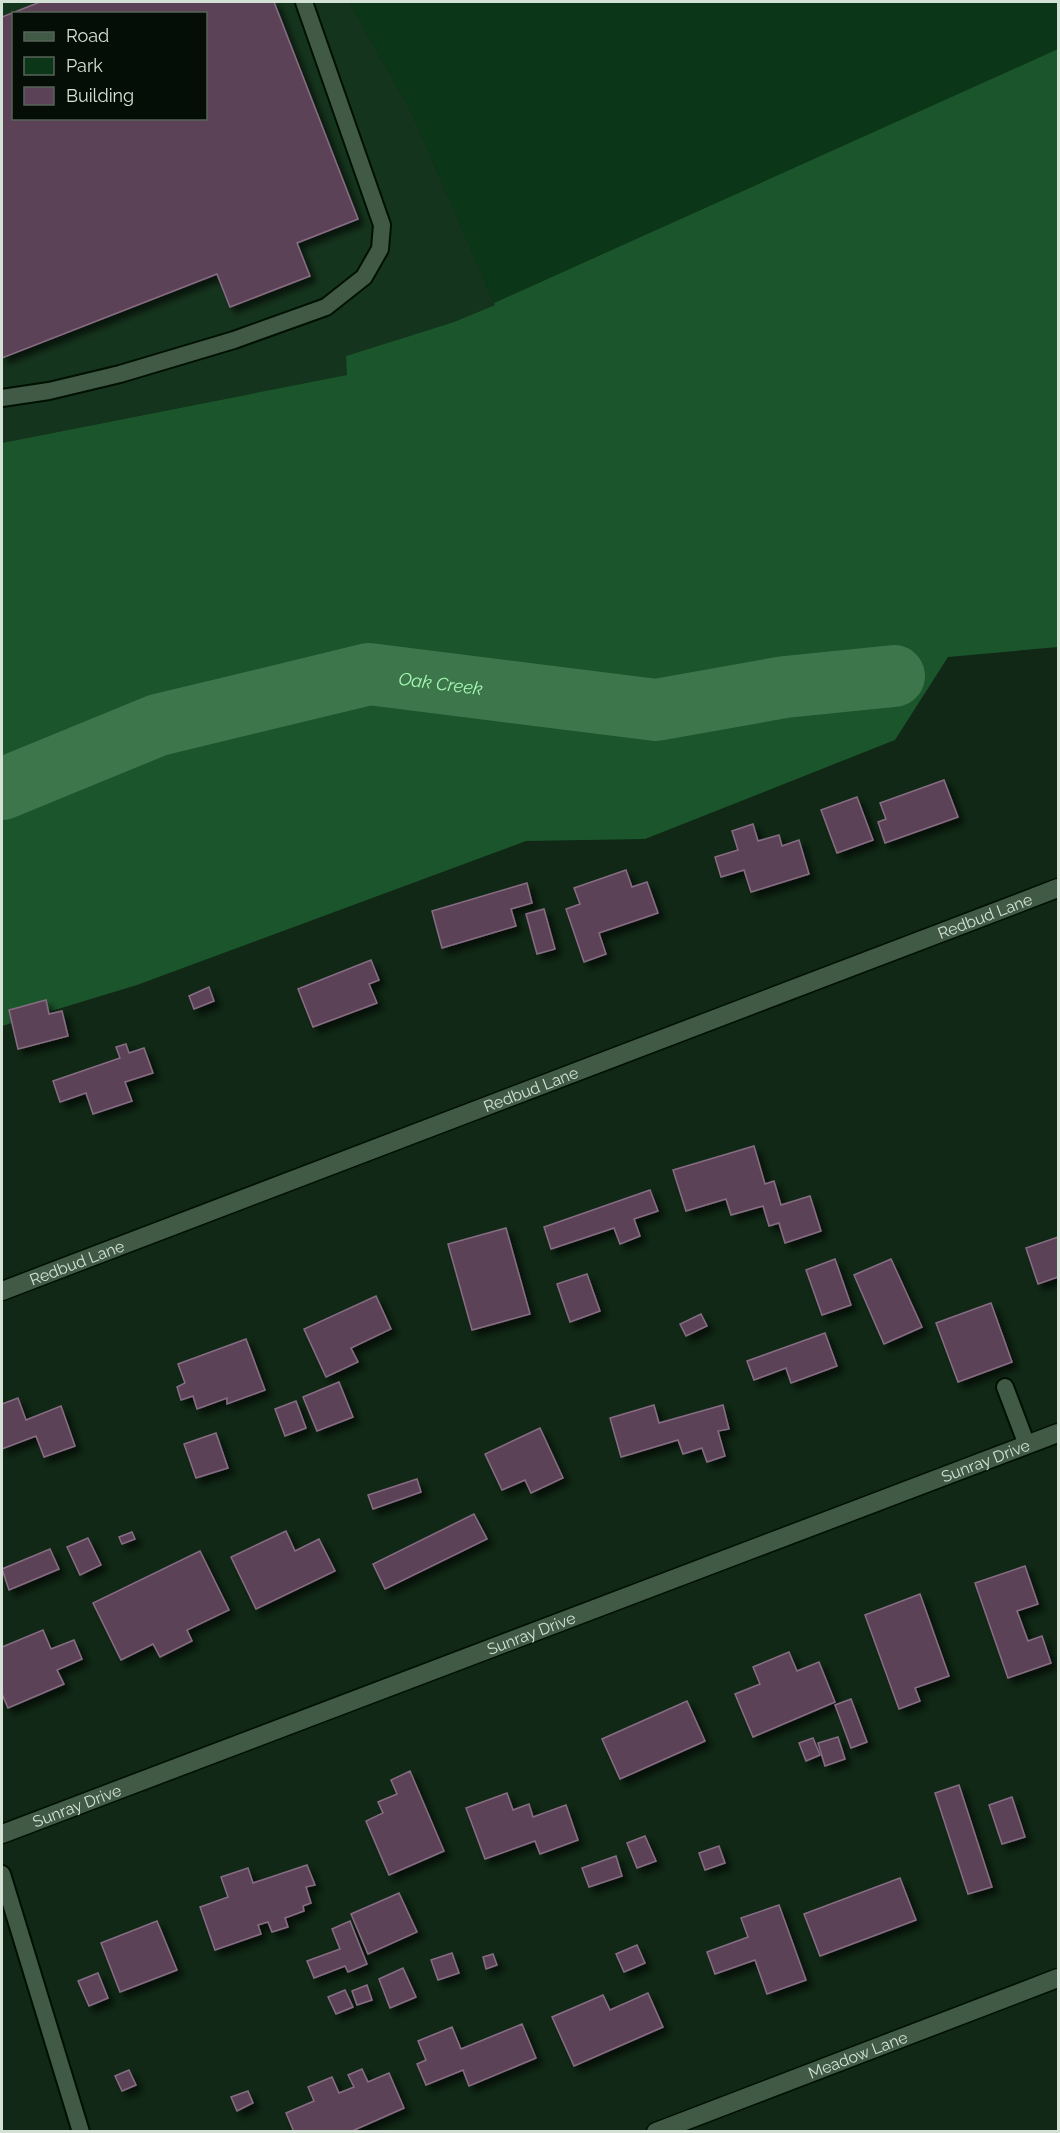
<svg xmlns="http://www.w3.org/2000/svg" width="1060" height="2133" font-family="Raleway,sans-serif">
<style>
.built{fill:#15341d;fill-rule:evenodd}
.green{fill:#0c3618}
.forest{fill:#1b552b}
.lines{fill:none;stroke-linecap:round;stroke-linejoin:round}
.river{stroke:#3d764a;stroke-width:62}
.building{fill:#5b4257;stroke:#876d83;stroke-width:1.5;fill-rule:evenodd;filter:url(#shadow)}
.service-casing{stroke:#001002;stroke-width:20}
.minor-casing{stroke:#001002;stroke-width:21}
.service{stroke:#405a45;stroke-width:16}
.minor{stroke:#405a45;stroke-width:18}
.labels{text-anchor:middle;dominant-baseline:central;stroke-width:4.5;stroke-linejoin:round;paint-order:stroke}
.street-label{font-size:16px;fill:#d3e2d5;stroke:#050e06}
.water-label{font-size:18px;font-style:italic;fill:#a7f9b6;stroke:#050e06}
</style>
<defs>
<filter id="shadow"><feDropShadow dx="5.5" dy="5.5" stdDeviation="3" flood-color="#0009"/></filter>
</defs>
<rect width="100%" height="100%" fill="#102815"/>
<path class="built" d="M2 2H349L411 111 495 305 454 322 346 356 348 375 2 443ZM14 14H206V118H14Z"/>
<polygon class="green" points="349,2 1058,2 1058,49 494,303 411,111"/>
<polygon class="forest" points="1058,49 1058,647 948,657 895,740 645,839 526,841 137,985 2,1026 2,443 347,375 346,356 454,322 495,305 494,303"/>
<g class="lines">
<path class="river" id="s1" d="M2 789 158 725 369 674 656 710 785 687 894 676"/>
</g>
<g class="building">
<path d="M40 2H274L358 219 297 243 310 276 230 307 217 274 2 358V17ZM14 14H206V118H14Z"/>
<polygon points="944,780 958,817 885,843 878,822 886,819 880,803"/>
<polygon points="857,797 873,840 837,853 821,810"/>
<polygon points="753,824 758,841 779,835 782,846 799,840 809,874 751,892 744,870 721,877 715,857 738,850 732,831"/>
<polygon points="626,870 632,887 647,882 658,913 599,933 606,954 584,962 566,909 580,904 574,888"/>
<polygon points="527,883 532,903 511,909 516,926 442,948 432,911"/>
<polygon points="544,909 555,949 537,954 526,914"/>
<polygon points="371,960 379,980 369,984 377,1003 313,1027 298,989"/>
<polygon points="209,987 214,1001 194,1009 189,996"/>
<polygon points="46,1000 49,1014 62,1011 68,1036 18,1049 9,1010"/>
<polygon points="126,1044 129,1053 144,1048 153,1073 125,1082 132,1101 93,1114 86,1093 60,1102 53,1081 120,1058 116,1047"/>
<polygon points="754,1146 765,1184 774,1181 781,1205 810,1196 821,1231 785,1243 779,1223 769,1226 763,1206 731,1215 726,1199 686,1211 673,1170"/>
<polygon points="650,1190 658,1211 634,1219 640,1236 620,1244 614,1228 551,1249 544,1227"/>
<polygon points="506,1228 530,1314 472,1330 448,1244"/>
<polygon points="1058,1237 1058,1277 1038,1284 1026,1248"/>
<polygon points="835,1259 851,1305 822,1315 806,1270"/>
<polygon points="891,1259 922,1327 884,1344 854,1275"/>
<polygon points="587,1274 600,1311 570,1322 557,1284"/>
<polygon points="376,1296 391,1329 351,1348 358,1362 326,1377 304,1329"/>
<polygon points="991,1303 1012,1362 958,1382 936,1323"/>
<polygon points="701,1314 707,1326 686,1336 680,1324"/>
<polygon points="825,1333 837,1366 791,1383 786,1368 754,1380 747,1361"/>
<polygon points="246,1339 265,1390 227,1404 227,1398 197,1409 193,1396 181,1400 177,1387 185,1383 178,1364"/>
<polygon points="339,1382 353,1417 317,1431 303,1397"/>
<polygon points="18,1398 26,1420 61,1406 75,1446 44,1457 36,1436 2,1449 2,1404"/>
<polygon points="296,1401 306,1428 285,1436 275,1409"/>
<polygon points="654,1405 659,1423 723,1405 729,1429 718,1431 725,1456 707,1462 702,1448 683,1454 678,1440 621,1457 610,1418"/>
<polygon points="540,1428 563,1478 531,1493 525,1480 502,1490 485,1454"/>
<polygon points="216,1433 228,1468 196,1478 184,1444"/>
<polygon points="417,1479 421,1492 373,1509 368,1495"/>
<polygon points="474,1514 487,1539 385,1589 373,1564"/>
<polygon points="286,1531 295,1551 319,1539 335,1571 256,1609 231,1557"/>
<polygon points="132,1532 135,1539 122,1544 119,1537"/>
<polygon points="88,1538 101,1565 80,1575 67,1547"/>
<polygon points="50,1549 59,1569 9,1590 2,1569"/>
<polygon points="200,1551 229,1610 187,1630 192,1641 160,1657 153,1644 121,1660 93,1603"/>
<polygon points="1025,1566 1038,1604 1017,1611 1028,1641 1042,1636 1051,1663 1008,1678 975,1583"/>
<polygon points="920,1594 949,1676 915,1688 920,1701 899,1709 865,1615"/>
<polygon points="43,1630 51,1649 74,1640 82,1659 57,1670 64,1684 8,1708 2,1694 2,1647"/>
<polygon points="789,1652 797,1671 819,1662 835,1702 753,1737 735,1694 760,1684 753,1667"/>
<polygon points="851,1699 867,1742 851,1748 835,1705"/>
<polygon points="687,1701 705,1741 620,1779 602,1739"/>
<polygon points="838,1737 845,1759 825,1766 818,1743"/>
<polygon points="813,1738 820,1755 806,1761 799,1743"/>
<polygon points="410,1771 444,1851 389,1875 366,1821 383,1813 378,1802 397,1794 391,1780"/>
<polygon points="959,1785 992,1887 968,1894 935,1793"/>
<polygon points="507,1793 513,1810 529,1804 533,1817 566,1805 578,1840 540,1854 535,1841 485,1859 466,1808"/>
<polygon points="1012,1797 1025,1837 1002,1844 989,1805"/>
<polygon points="645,1836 656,1861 637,1868 627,1843"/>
<polygon points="719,1846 725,1863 705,1870 699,1853"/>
<polygon points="616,1856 622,1876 589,1887 582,1868"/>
<polygon points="307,1865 315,1885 306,1887 311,1903 303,1906 304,1911 285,1918 288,1927 272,1932 268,1922 258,1925 261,1934 215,1950 200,1907 228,1897 221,1877 248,1868 253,1883"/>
<polygon points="900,1878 916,1920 820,1956 804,1914"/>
<polygon points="399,1893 417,1932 368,1954 351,1914"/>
<polygon points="779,1905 806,1980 767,1994 755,1960 715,1974 707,1952 748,1937 741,1918"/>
<polygon points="157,1921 177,1970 120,1992 101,1943"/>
<polygon points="350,1921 367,1964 348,1972 345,1966 314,1978 307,1961 340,1949 332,1929"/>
<polygon points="637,1945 645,1963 624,1972 616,1954"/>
<polygon points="452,1953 459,1973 438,1980 431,1960"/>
<polygon points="493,1954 497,1965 486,1969 483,1957"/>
<polygon points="403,1968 416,1997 390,2008 379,1979"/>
<polygon points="98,1973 108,1998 89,2006 78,1981"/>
<polygon points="367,1985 372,2000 357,2005 352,1991"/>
<polygon points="345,1990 353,2007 336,2014 328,1997"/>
<polygon points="648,1993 663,2027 574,2066 552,2017 603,1995 610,2010"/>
<polygon points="522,2024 536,2058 469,2086 463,2070 426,2085 417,2064 426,2060 418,2041 452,2027 461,2049"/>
<polygon points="362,2069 368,2082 389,2073 404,2108 350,2132 294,2132 286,2113 314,2101 308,2087 332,2077 339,2093 354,2087 348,2075"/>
<polygon points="129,2070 136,2085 122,2091 115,2076"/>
<polygon points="248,2091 253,2103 237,2111 231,2097"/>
</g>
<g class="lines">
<g class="service-casing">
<g id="service">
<polyline points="2,398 49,391 120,374 234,340 326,307 364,277 380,249 382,225 304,2"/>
<polyline points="1005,1387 1027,1445"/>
<polyline points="2,1874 81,2132"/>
</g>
</g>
<g class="minor-casing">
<g id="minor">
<path id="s2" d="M2 1291 1058 888"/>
<path id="s3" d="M2 1834 1058 1433"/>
<path id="s4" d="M656 2132 1058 1978"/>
</g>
</g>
<use href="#service" class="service"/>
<use href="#minor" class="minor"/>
</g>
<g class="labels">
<g class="street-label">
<text stroke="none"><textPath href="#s2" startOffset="1052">Redbud Lane</textPath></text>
<text stroke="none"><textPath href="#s2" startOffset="566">Redbud Lane</textPath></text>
<text stroke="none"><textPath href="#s2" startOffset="80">Redbud Lane</textPath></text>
<text stroke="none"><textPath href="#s3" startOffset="1052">Sunray Drive</textPath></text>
<text stroke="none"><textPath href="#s3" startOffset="566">Sunray Drive</textPath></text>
<text stroke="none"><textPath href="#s3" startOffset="80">Sunray Drive</textPath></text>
<text stroke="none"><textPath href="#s4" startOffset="216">Meadow Lane</textPath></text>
</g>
<g class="water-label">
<text stroke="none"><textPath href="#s1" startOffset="458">Oak Creek</textPath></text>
</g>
</g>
<rect width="1060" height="2133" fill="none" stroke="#d3e2d5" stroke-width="6"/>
<rect x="12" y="12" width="195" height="108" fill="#050e06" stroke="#576359" stroke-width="1.5"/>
<rect x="24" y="32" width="30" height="9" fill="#405a45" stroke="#576359" stroke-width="1.5"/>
<text x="66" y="42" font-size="18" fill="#d3e2d5">Road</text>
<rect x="24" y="57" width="30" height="18" fill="#0c3618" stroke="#576359" stroke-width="1.5"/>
<text x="66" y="72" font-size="18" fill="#d3e2d5">Park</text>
<rect x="24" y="87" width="30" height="18" fill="#5b4257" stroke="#576359" stroke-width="1.5"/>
<text x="66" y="102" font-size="18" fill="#d3e2d5">Building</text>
</svg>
